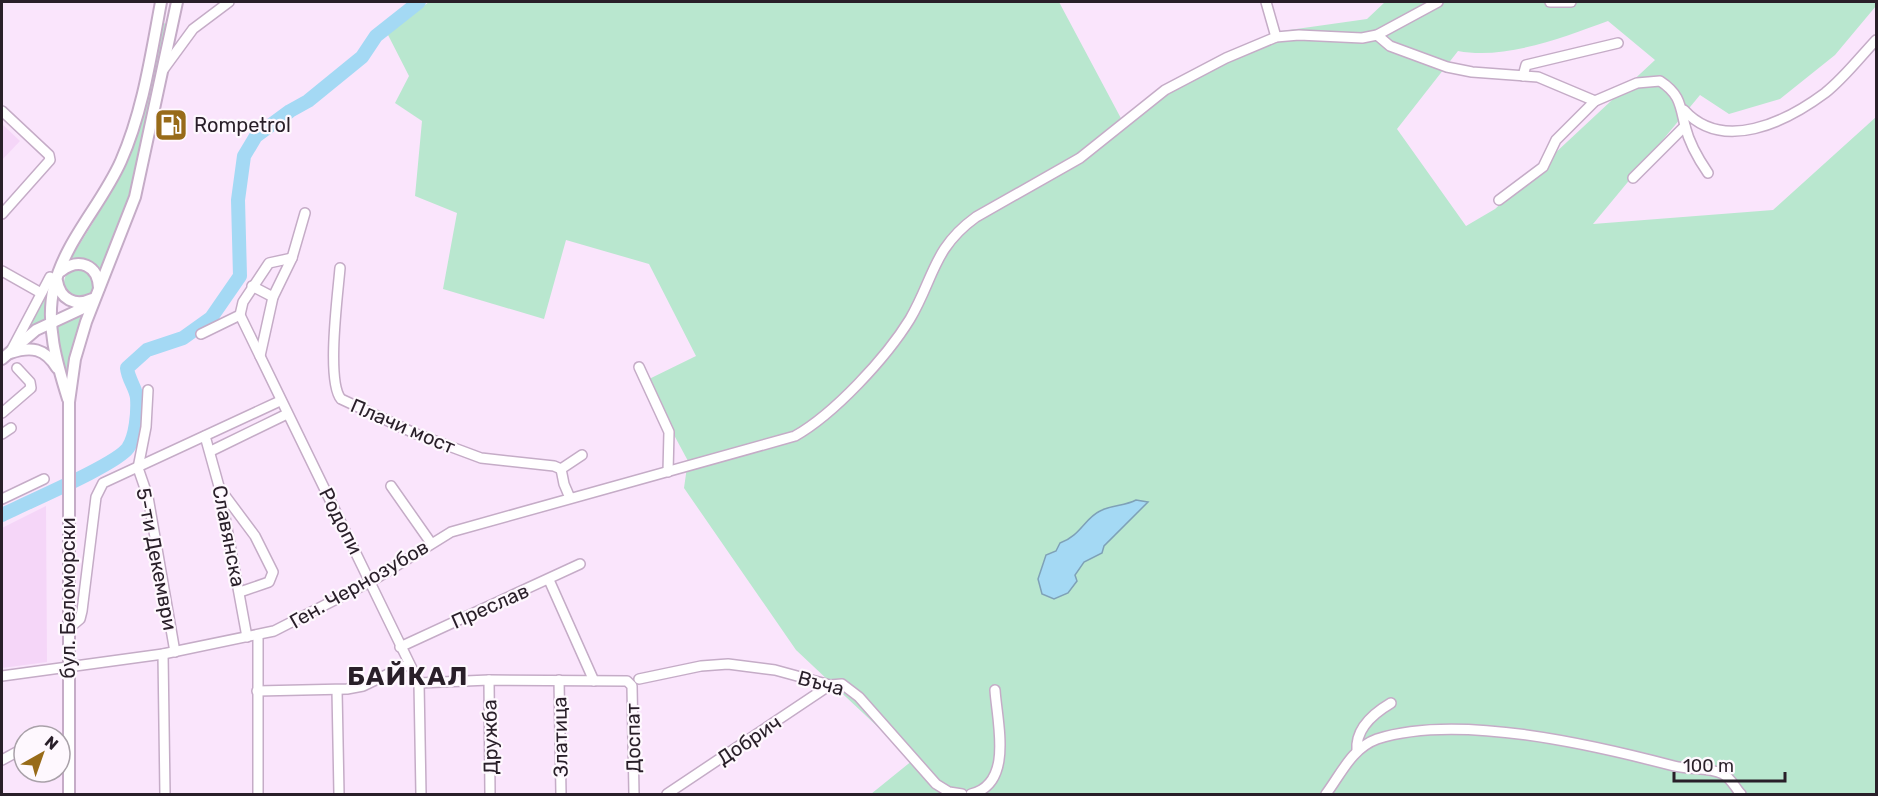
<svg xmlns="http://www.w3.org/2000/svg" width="1878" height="796" font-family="Rubik,sans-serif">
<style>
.built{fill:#f5d6f8}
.green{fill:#b9e7cf;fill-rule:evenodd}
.water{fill:#a4d9f4;stroke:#7fa1b7;stroke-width:1.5}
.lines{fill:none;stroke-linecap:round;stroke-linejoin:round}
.river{stroke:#a4d9f4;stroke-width:14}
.minor-casing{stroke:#c5acc7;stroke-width:12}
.major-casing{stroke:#c5acc7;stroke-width:14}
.minor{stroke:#fff;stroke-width:9}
.major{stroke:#fff;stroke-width:10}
.labels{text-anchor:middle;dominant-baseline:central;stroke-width:4.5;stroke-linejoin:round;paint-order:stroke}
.poi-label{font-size:20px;fill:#291f29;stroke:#fef8fe;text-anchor:start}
.street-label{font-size:20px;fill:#291f29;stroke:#fef8fe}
.district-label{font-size:26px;font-weight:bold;letter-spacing:1.5px;fill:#291f29;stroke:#fef8fe}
</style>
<rect width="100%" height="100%" fill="#fae5fc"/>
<g class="built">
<polygon points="2,124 20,141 2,160"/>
<polygon points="46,506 47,662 2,668 2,528"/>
</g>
<g class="green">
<path d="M429 2H1059L1124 124 1165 90 1275 32 1367 19 1385 2H1876V6L1835 55 1780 99 1729 114 1700 95 1593 224 1773 210 1876 117V794H871L913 760 796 650 684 488 687 467 761 447 688 461 645 381 696 356 649 264 566 240 544 319 443 289 457 213 415 196 422 121 395 103 409 76 387 33ZM1608 21 1655 60 1495 209 1466 226 1397 129 1458 51C1506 60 1564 37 1608 21Z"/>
<path d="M164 23 167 25 128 205 100 273 77 259 70 260C88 230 108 200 123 169 144 122 154 72 164 23Z"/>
<circle cx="79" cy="283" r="15"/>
<polygon points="47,291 46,322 28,331 27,329"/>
<polygon points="85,312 67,375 64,375 55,325"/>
</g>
<path class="water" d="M1136 500 1148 502 1104 546 1102 553 1084 562 1075 575 1077 581 1068 593 1054 599 1042 594 1038 579 1046 555 1056 551 1060 543C1080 536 1085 518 1100 511 1111 505 1125 506 1136 500Z"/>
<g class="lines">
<path class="river" d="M2 515C25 503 116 465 128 448 136 436 138 412 137 398 136 388 128 379 127 368L147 350 183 338 211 318 240 276 238 200 244 156 256 136 290 111 308 101 362 57 376 36 419 2"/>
<g class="minor-casing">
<g id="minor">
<polyline points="1266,2 1276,37"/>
<polyline points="1550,2 1571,2"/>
<path d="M1377 35 1390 46 1447 67 1472 72 1538 77 1595 101 1637 83 1660 81C1680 94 1680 105 1685 126 1689 142 1699 160 1708 173"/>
<polyline points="163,70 193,29 229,2"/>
<polyline points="1523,76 1526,65 1618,43"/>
<path d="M1684 110C1723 153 1786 122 1825 93 1844 78 1860 57 1876 40"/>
<polyline points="2,111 49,155 50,160 2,214"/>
<polyline points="1633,178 1685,126"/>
<polyline points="1499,200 1543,167 1556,140 1595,101"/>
<path d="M340 268C338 293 326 381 341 399L414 433 481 458 554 466 561 469"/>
<polyline points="2,271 41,293"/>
<polyline points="252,286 273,297"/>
<polyline points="240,315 243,302 269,263 292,258"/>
<polyline points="201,334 240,315 419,683 421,794"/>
<polyline points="11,351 50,277"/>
<polyline points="260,356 273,297 292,258 305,213"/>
<polyline points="639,367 669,432 668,472"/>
<polyline points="148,390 146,427 138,468 148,497 175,652"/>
<polyline points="2,413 31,388 30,382 17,368"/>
<polyline points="2,434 11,428"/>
<polyline points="205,436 220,490 247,637"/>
<polyline points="211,451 287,414"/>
<polyline points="391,486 431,543"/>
<polyline points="223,493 255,536 273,572 269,582 240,592"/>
<polyline points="570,498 564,484 561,469 582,455"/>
<polyline points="2,499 44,479"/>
<polyline points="549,580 594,681"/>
<polyline points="67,630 80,619 82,611 96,497 103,483 280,401"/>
<polyline points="400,647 580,564"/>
<polyline points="163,654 165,794"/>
<path d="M2 676 163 654 274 631 372 581 451 532 795 436C834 414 886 358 910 319 934 278 933 248 976 217L1080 158 1165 90 1226 58 1276 37 1299 35 1362 38 1377 35 1438 2"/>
<polyline points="639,679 701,666 728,664 775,670 830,685 842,684 859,697 936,784 949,792 962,794"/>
<polyline points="489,680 490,794"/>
<polyline points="559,680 561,794"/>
<polyline points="419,683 489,680 627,681 632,686 634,794"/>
<polyline points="337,690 339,794"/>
<polyline points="257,691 347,689 363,686 409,664"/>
<path d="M1357 751C1355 729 1374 713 1391 703"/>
<polyline points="2,760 24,748"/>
<polyline points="258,794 258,635"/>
<polyline points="667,794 830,685"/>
<path d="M971 794C1014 784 997 722 995 690"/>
<path d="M1326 794C1341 774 1352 748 1377 739 1458 713 1594 745 1674 766 1690 770 1709 767 1723 774 1732 779 1735 788 1741 794"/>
</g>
</g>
<g class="major-casing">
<g id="major">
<path d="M61 271C79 257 98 265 99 288"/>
<path d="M57 281C60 299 75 307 92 299"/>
<path d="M10 353C31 346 45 348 57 368"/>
<polyline points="2,359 36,330 92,304"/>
<path d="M68 399C57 364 45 324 54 287 65 241 102 204 121 161 143 111 151 55 161 2"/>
<polyline points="69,794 69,402 75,359 86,322 135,197 177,2"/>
</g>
</g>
<use href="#minor" class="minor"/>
<use href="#major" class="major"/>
</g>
<defs>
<g id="fuel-square" transform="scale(1.725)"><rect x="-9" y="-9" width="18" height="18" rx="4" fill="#986b19" stroke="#fef8fe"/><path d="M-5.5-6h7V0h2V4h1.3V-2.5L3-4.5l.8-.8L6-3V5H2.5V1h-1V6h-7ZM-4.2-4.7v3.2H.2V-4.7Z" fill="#fff"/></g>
</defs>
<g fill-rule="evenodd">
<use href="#fuel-square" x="171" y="125"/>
</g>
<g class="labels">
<g class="poi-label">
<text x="194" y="125">Rompetrol</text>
</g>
<g class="street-label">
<text transform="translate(403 426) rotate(23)">Плачи мост</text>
<text transform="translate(341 521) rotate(63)">Родопи</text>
<text transform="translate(229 536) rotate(79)">Славянска</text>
<text transform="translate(157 559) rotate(79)">5-ти Декември</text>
<text transform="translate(359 584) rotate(-30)">Ген. Чернозубов</text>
<text transform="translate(68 598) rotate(-90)">бул. Беломорски</text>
<text transform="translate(490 606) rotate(-24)">Преслав</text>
<text transform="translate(821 683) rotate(15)">Въча</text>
<text transform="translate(490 737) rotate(-91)">Дружба</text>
<text transform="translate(560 737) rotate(-91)">Златица</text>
<text transform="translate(633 738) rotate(-91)">Доспат</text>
<text transform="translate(749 740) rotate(-34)">Добрич</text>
</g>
<g class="district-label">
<text x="408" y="676">БАЙКАЛ</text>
</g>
</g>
<rect width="1878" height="796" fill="none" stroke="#291f29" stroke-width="6"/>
<g transform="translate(42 754) rotate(40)"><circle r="28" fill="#fef8fe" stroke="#a9a1a9" stroke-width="1.5"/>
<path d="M0-4.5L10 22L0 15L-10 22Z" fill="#986b19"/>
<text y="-9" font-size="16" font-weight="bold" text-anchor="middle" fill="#291f29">N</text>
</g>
<path d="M1674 772v9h111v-9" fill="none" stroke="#291f29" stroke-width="3"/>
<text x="1683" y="772" font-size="18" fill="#291f29" stroke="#fef8fe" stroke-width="4.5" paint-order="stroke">100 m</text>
</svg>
